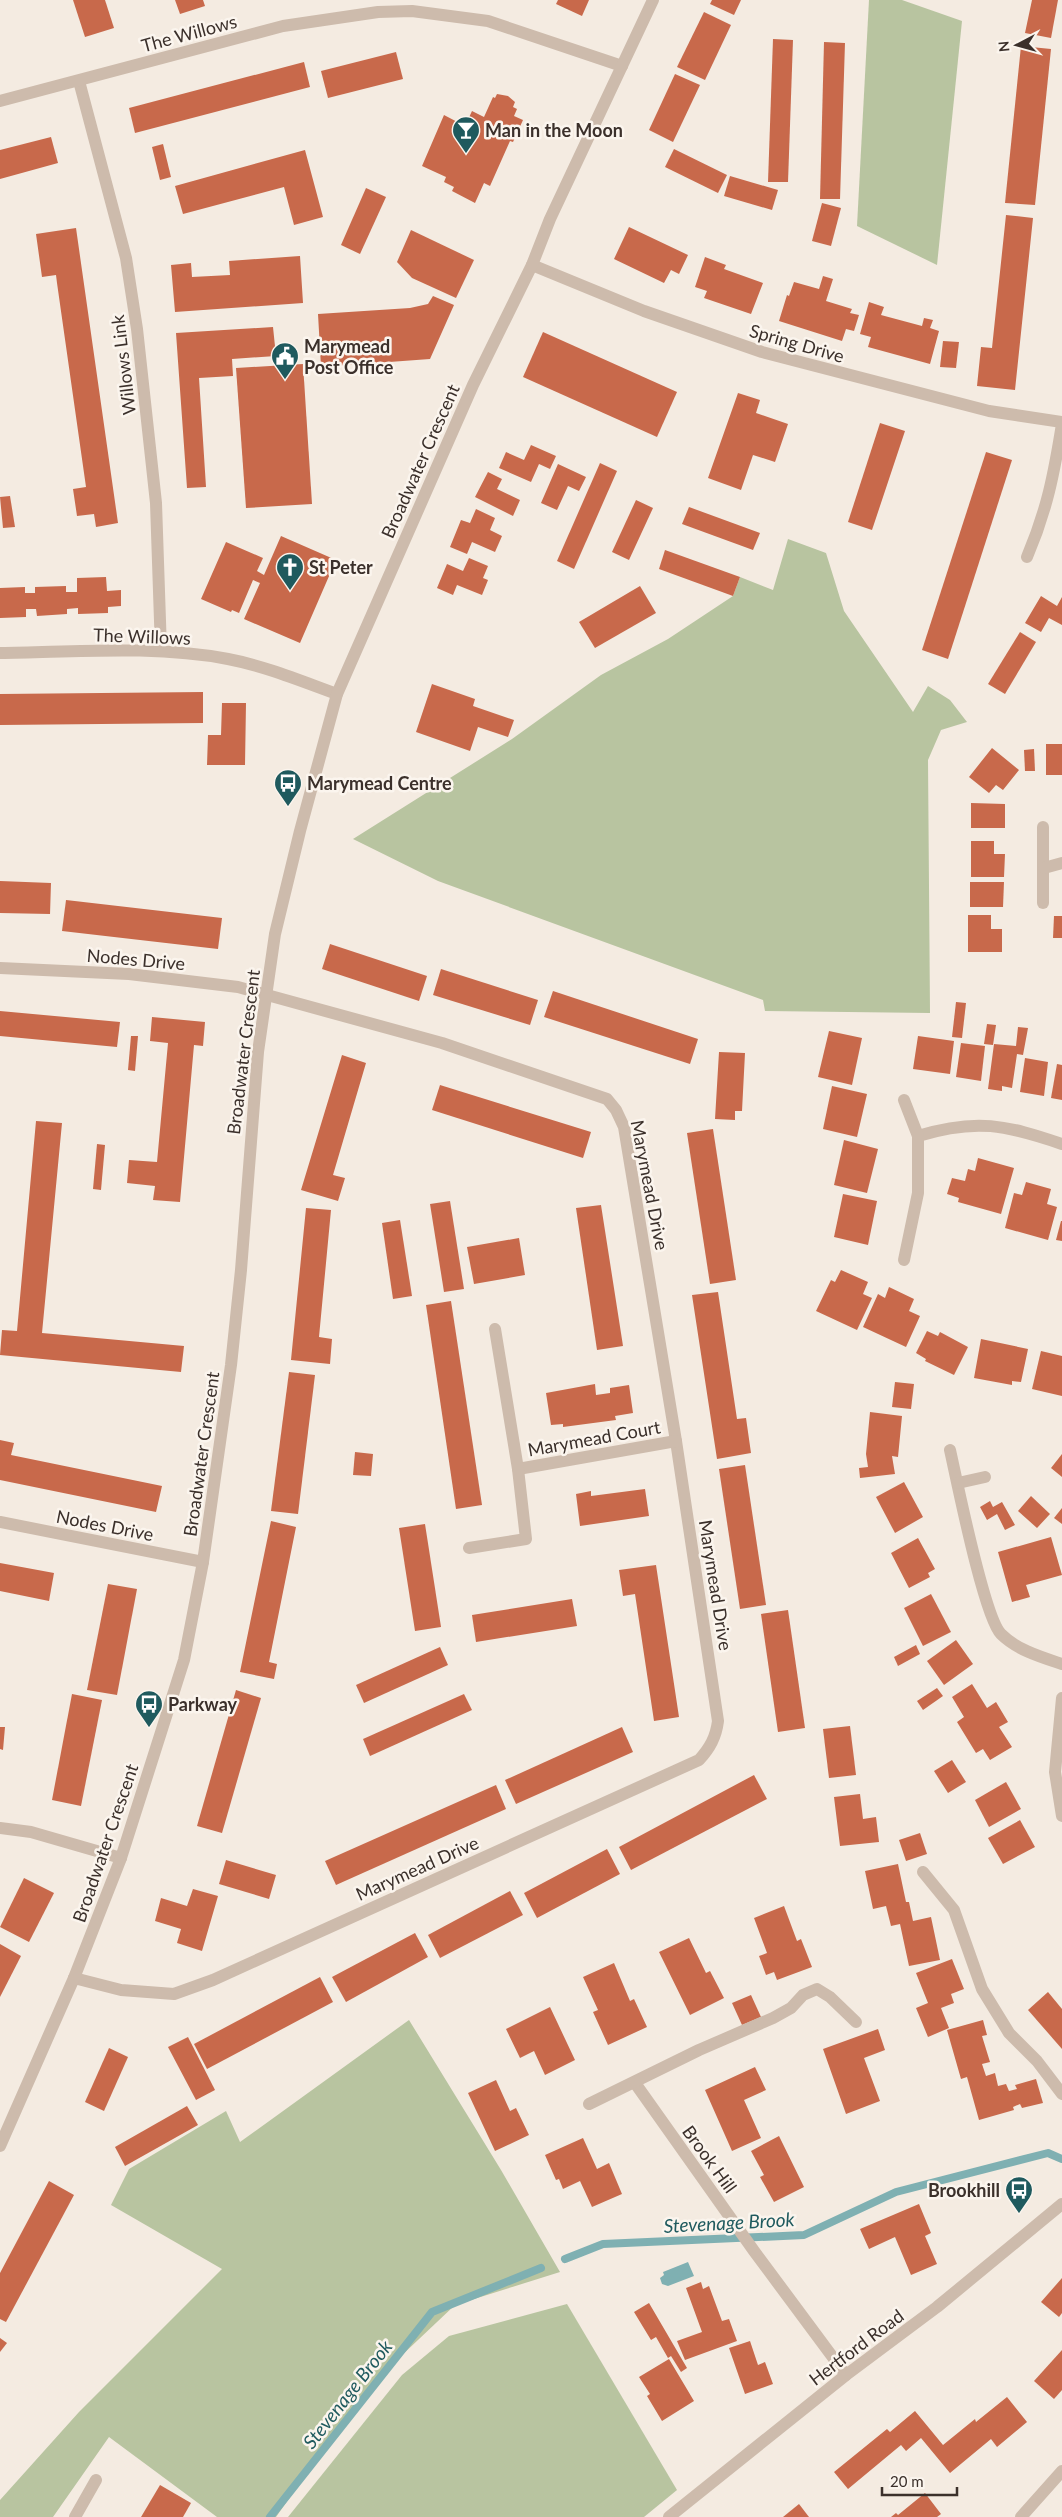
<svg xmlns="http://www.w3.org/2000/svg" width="1062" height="2517" font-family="Lato,sans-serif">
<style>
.green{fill:#b8c4a0}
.water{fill:#7fb0b2}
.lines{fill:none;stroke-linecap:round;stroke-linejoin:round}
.stream{stroke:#7fb0b2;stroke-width:8}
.building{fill:#c8694b}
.minor{stroke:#cdbbac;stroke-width:12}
.labels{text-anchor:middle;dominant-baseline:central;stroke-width:5;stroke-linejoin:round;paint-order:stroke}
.street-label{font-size:18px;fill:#3b302b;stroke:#fbf5ee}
.poi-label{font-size:18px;font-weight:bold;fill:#3b302b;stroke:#fbf5ee;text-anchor:start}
.water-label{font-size:19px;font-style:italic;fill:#1f5a5e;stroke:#fbf5ee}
</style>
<rect width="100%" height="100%" fill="#f4ebe1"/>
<g class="green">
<polygon points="869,0 902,0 962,21 937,265 857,226"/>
<polygon points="788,539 826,553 844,611 913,712 928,686 950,700 967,722 941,730 928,760 930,1013 765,1011 763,1000 438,881 353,839 512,739 601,675 668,639 733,596 740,577 773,590"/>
<polygon points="409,2020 501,2170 560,2272 455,2305 400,2357 312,2466 276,2517 217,2517 109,2437 53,2517 0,2517 0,2500 79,2412 222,2269 111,2205 129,2169 226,2111 240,2142"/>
<polygon points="567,2304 677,2490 644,2517 288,2517 402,2375 449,2336"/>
</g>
<polygon class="water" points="688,2262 694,2276 668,2286 662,2284 660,2278 664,2275 663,2272"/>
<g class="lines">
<g class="stream">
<polyline points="565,2259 603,2244 804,2235 896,2192 1048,2153 1062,2159"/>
<polyline points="270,2517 432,2312 541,2268"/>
</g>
</g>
<g class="building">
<polygon points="73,0 105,0 114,28 85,37"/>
<polygon points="175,0 203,0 205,6 180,14"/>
<polygon points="558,0 589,0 582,16 556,4"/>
<polygon points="712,0 741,0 734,15 710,4"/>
<polygon points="1032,0 1058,0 1051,38 1025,33"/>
<polygon points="704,12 731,25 705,80 677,67"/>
<polygon points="773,39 793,40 788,182 768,182"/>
<polygon points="824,42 845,43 840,199 820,199"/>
<polygon points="1021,46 1051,49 1035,205 1005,203"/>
<polygon points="396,52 403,79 328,98 321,71"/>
<polygon points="304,62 310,87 135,133 129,108"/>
<polygon points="675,74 700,85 673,142 649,130"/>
<polygon points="497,94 508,96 515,102 513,107 517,109 514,116 523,120 513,142 510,141 490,186 484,183 475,203 452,191 454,187 444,182 446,177 422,166 444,115 465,126 472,111 484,117 493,97 495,98"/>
<polygon points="51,137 58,163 0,179 0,150"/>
<polygon points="163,144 171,177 160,180 152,147"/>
<polygon points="674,149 727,175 718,193 665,167"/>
<polygon points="305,150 323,217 294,225 284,187 183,214 175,186"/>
<polygon points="730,176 778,190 772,210 724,196"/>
<polygon points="366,188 386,197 360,254 341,245"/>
<polygon points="822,203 841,208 831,246 812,241"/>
<polygon points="1006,215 1033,218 1015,390 977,386 981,347 992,348"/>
<polygon points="629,227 688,255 679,274 671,270 664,283 614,259"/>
<polygon points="76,228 118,523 96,527 94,514 77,516 73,489 86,487 57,283 56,275 42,277 36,234"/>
<polygon points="411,230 474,260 456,298 412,278 397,262"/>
<polygon points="300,256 303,303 175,312 171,265 191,263 192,277 230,275 229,261"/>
<polygon points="705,257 726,265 724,269 763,283 751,314 704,298 707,291 695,287"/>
<polygon points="823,276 833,279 826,301 852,309 850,313 859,315 854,331 846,329 842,341 779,321 787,295 789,296 794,282 819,289"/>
<polygon points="433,296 454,305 430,359 321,367 318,314 410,308 428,304"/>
<polygon points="869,302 884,307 881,315 922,326 924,318 933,320 930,328 939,331 930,364 868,347 871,337 860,334"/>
<polygon points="273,327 276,356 232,359 233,376 199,378 206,487 187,488 176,333"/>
<polygon points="543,332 677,392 657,437 523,377"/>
<polygon points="943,341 959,342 956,368 940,367"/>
<polygon points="303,364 312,504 246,508 236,368"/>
<polygon points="738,393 760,400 756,413 788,424 775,462 753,455 741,490 708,478"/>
<polygon points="880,423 905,431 872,530 848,522"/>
<polygon points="531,445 556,456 550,469 539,464 531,482 499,468 506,452 524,460"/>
<polygon points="986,452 1012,460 948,659 922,650"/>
<polygon points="600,463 617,471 574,569 557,561"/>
<polygon points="558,464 586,477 579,491 568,486 557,510 541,503"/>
<polygon points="488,472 502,479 497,489 520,500 513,516 475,497"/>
<polygon points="10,496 15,527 3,528 0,497"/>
<polygon points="636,500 653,508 629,560 612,552"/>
<polygon points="689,507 760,533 753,550 682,524"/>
<polygon points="476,509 495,518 490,530 502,536 495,552 472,542 467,554 450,547 461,520 470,523"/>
<polygon points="281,536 336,560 300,643 244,619 260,583 253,580 239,613 232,610 231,612 201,599 226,542 263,558 257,571 264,575"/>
<polygon points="665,550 740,577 733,596 659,569"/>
<polygon points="469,558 488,566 483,578 488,580 482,595 457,585 453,595 437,588 447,564 463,571"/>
<polygon points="106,577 107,591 121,590 121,606 108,607 108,613 78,614 78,608 67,609 67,614 37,616 36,609 26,609 26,617 0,618 0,588 25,587 25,593 35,593 35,587 66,586 66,592 77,592 77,578"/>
<polygon points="640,586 656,613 595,648 579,622"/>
<polygon points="1041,596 1057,606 1062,597 1062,625 1049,618 1041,632 1025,623"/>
<polygon points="1020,632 1036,642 1005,694 988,684"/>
<polygon points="432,684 475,699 473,706 514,720 508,737 478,727 470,751 416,732"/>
<polygon points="203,692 203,723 0,725 0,694"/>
<polygon points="222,703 246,703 245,765 207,765 208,735 221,735"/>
<rect x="1046" y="744" width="16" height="31"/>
<polygon points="992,748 1019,770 1003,790 996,785 989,793 969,777"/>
<polygon points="1034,749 1035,771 1025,771 1024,750"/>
<polygon points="971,803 1005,804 1005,828 971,828"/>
<polygon points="971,841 994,841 994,854 1005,854 1004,877 971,877"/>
<polygon points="0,881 51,883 50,914 0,913"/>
<polygon points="970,882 1004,882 1003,907 970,907"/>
<polygon points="66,900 222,918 218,949 62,931"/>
<polygon points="968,915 991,915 991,929 1002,929 1002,952 968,952"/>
<polygon points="1054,916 1062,916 1062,938 1053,938"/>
<polygon points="330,944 427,976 419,1001 322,969"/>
<polygon points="441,969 538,1000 530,1025 433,995"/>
<polygon points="553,991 698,1039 690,1064 544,1017"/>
<polygon points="956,1002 966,1003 962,1038 952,1037"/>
<polygon points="0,1011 120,1022 117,1047 0,1036"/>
<polygon points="152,1017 205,1022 203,1046 194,1045 180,1202 153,1200 155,1186 127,1183 129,1160 157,1162 168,1043 150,1041"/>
<polygon points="987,1024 996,1025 993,1045 984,1044"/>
<polygon points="1018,1027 1028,1028 1023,1055 1017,1054 1012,1088 1002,1086 1002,1091 988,1089 994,1044 1016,1046"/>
<polygon points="829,1031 862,1038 852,1085 818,1077"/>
<polygon points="131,1036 138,1036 135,1071 128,1070"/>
<polygon points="918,1036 954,1041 950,1074 913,1069"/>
<polygon points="961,1043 985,1046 981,1081 956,1077"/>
<polygon points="719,1052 745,1053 742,1111 735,1111 735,1120 715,1119"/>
<polygon points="342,1055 366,1063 333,1175 345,1178 338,1201 301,1190"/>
<polygon points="1025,1058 1048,1062 1044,1096 1020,1092"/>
<polygon points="1057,1064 1062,1065 1062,1100 1051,1098"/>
<polygon points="440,1085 591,1132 583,1158 432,1110"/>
<polygon points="832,1086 867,1094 857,1137 823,1129"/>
<polygon points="36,1121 62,1123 42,1333 184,1346 181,1372 0,1355 2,1330 17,1331"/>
<polygon points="713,1129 736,1280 710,1284 687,1133"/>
<polygon points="844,1140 878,1149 867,1193 834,1185"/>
<polygon points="97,1144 105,1145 101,1190 93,1189"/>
<polygon points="978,1158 1014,1168 1001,1214 958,1202 959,1198 947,1194 952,1178 965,1181 968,1169 975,1171"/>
<polygon points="1026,1182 1051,1189 1047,1204 1057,1207 1048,1240 1005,1228 1014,1193 1022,1195"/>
<polygon points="843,1194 877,1201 868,1245 834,1237"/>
<polygon points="450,1201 464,1289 444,1292 430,1204"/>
<polygon points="601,1205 623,1346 597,1350 576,1208"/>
<polygon points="306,1208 331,1210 319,1337 332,1339 330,1364 291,1360"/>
<polygon points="400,1220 412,1296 393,1299 382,1223"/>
<polygon points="1061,1221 1062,1221 1062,1241 1056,1240"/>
<polygon points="519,1238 525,1275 474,1284 467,1247"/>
<polygon points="841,1270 868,1282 863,1294 872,1298 857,1330 816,1311 831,1280 835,1282"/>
<polygon points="889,1287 914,1299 909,1311 920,1316 906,1347 863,1327 878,1294 885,1298"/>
<polygon points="718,1292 737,1419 746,1418 751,1453 717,1459 692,1295"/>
<polygon points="451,1301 482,1505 456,1509 426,1305"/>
<polygon points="927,1331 938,1336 940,1332 968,1347 954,1375 925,1361 926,1359 916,1353"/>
<polygon points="981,1339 1028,1349 1021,1382 1012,1381 1012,1385 974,1378"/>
<polygon points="1041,1351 1062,1356 1062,1396 1032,1389"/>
<polygon points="289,1372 315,1375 298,1514 271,1511"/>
<polygon points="895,1382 914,1384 911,1409 892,1407"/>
<polygon points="595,1384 596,1395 610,1393 610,1388 629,1385 633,1413 615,1416 616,1420 563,1427 563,1424 551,1425 546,1393"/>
<polygon points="870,1412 902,1416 898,1457 892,1456 895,1474 860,1478 859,1468 868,1467 866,1454"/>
<polygon points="0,1440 14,1443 11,1455 162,1486 156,1512 0,1480"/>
<polygon points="355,1452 373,1454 371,1476 353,1475"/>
<polygon points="1062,1454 1062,1477 1051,1468"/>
<polygon points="745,1465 766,1605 740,1609 719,1469"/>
<polygon points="904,1482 923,1517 895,1533 876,1497"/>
<polygon points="645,1489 649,1516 580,1526 576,1494 591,1491 591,1496"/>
<polygon points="1031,1496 1050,1514 1037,1528 1018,1511"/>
<polygon points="990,1501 993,1507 1002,1502 1015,1525 1005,1530 997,1514 987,1520 980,1507"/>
<polygon points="1062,1508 1062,1524 1054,1518"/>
<polygon points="271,1521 296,1527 269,1662 277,1664 274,1679 240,1672"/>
<polygon points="425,1524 441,1627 415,1631 399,1528"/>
<polygon points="1051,1537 1062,1575 1026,1585 1030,1597 1012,1602 998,1552"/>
<polygon points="918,1538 935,1569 928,1573 930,1577 909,1588 891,1553"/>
<polygon points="0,1563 54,1573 49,1601 0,1591"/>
<polygon points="656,1565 679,1717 654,1721 635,1594 623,1596 619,1570"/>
<polygon points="108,1584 137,1589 117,1695 87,1690"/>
<polygon points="931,1594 951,1632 923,1646 904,1608"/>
<polygon points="572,1599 577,1626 476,1642 472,1615"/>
<polygon points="788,1610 805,1728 778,1732 761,1614"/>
<polygon points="956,1640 973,1664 944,1685 927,1661"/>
<polygon points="916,1645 920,1654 898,1666 894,1657"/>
<polygon points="440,1647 448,1665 364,1703 356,1685"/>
<polygon points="972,1684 987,1708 996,1702 1008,1722 999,1727 1012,1747 990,1760 983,1749 976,1753 957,1722 964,1717 952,1697"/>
<polygon points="937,1688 943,1696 923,1710 917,1701"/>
<polygon points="236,1690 261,1698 222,1833 197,1826"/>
<polygon points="72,1694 102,1700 81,1806 52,1800"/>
<polygon points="464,1694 472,1710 370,1756 363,1739"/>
<polygon points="850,1726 856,1775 829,1778 823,1729"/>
<polygon points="0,1727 5,1727 3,1750 0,1749"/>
<polygon points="622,1727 633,1752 516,1804 505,1780"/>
<polygon points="952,1760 966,1782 948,1793 934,1771"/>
<polygon points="754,1775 767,1799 631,1870 619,1847"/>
<polygon points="1006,1782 1021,1809 989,1827 975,1800"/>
<polygon points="496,1785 506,1809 336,1885 325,1861"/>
<polygon points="860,1794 863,1819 876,1817 879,1842 840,1846 834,1797"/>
<polygon points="1020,1820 1035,1847 1003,1864 988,1838"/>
<polygon points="920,1833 927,1854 906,1861 899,1840"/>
<polygon points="607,1849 620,1874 537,1918 524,1893"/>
<polygon points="226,1860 276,1875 269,1899 219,1884"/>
<polygon points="898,1864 906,1902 909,1902 913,1921 931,1917 940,1960 909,1966 900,1924 891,1926 886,1906 873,1909 865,1871"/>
<polygon points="24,1878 54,1893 29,1942 0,1927"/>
<polygon points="193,1889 218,1896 202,1951 177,1943 181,1929 155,1921 161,1898 187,1906"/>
<polygon points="510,1891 523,1915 440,1958 428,1935"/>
<polygon points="784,1906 797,1941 801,1939 812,1967 777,1980 774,1972 766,1975 759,1956 767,1953 754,1918"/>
<polygon points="415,1933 428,1957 346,2002 332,1977"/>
<polygon points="689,1938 706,1973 710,1971 724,1998 690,2015 659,1952"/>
<polygon points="0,1944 21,1956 0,1997"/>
<polygon points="952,1959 964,1989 951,1994 954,2003 941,2008 949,2028 928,2037 916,2008 928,2003 916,1973"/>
<polygon points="614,1963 630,2001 634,1999 647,2027 608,2045 593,2012 598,2010 583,1977"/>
<polygon points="320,1977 333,2002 207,2069 194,2044"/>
<polygon points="1048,1992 1062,2009 1062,2049 1028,2010"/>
<polygon points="751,1995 761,2017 742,2025 732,2003"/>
<polygon points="550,2007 575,2060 545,2075 534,2051 520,2058 506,2029"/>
<polygon points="983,2020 987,2035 982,2036 990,2062 982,2064 986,2076 995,2073 998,2086 1006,2084 1009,2091 1017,2089 1015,2085 1036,2079 1043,2103 1022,2108 1020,2104 1013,2107 1014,2110 979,2120 967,2077 961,2079 947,2030"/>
<polygon points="878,2029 885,2050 864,2058 880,2101 846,2114 823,2049"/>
<polygon points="188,2037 215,2090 196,2100 168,2047"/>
<polygon points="109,2048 128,2057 104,2111 85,2102"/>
<polygon points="755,2067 766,2090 744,2100 761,2138 732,2151 705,2090"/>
<polygon points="496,2080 510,2111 516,2108 529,2135 495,2151 468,2093"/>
<polygon points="187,2106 198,2125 125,2166 115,2147"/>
<polygon points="779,2136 804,2187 774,2202 760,2177 764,2175 751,2151"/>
<polygon points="583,2138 597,2169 609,2163 622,2194 592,2207 580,2181 563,2189 559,2179 556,2180 545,2155"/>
<polygon points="49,2181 74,2195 6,2322 0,2319 0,2273"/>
<polygon points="919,2204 931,2233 925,2236 937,2264 911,2275 895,2237 869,2249 860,2229"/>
<polygon points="1062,2278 1062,2313 1059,2317 1041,2302"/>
<polygon points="701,2282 703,2289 709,2286 722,2321 729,2319 737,2341 685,2360 677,2341 702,2332 686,2288"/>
<polygon points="649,2303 687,2368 681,2372 671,2356 668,2358 656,2337 651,2340 634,2312"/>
<polygon points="0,2338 7,2343 0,2352"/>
<polygon points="750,2341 758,2365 765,2362 773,2384 745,2394 729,2348"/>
<polygon points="1062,2350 1062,2390 1054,2399 1034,2381"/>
<polygon points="669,2359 694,2401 662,2421 647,2396 650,2394 639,2377"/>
<polygon points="1007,2397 1027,2422 997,2447 991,2439 950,2473 921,2438 906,2451 901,2445 848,2489 834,2472 887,2429 890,2432 915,2411 943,2445 975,2419 976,2422"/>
<polygon points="160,2485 191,2503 183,2517 141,2517"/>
<polygon points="925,2493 941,2514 937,2517 891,2517 896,2513 898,2515"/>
<polygon points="799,2504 809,2517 783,2517"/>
</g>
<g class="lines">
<g class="minor">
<polyline points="79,81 126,258 137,329 156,503 161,650"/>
<polyline points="0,101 283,26 378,12 412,11 488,21 622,66"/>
<polyline points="532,265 644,311 762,352 989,411 1062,422"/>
<path d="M1027 557C1047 510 1054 474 1062 424"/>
<path d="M0 653C76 652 153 645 228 659 265 666 301 681 337 694"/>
<polyline points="1043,827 1043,903"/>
<polyline points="1044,868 1062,863"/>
<path d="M0 968 129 974 238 987 442 1043 607 1099 616 1110 624 1127 676 1441 718 1721C716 1737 710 1748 699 1760L213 1980 174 1994 121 1990 74 1978"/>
<path d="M918 1136C976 1118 1006 1125 1062 1144"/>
<polyline points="904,1260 918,1193 918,1136 904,1100"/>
<path d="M950 1450C957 1481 984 1617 1001 1634 1017 1650 1041 1657 1062 1664"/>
<polyline points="518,1469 676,1441"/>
<polyline points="958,1483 985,1477"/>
<polyline points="0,1522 203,1562"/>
<polyline points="469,1548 526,1539 518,1469 495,1329"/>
<polyline points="1062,1698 1055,1772 1062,1816"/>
<polyline points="0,1828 31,1832 121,1858"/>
<polyline points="923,1872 954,1910 982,1989 1009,2033 1037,2061 1062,2094"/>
<polyline points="635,2083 754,2251 846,2375"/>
<polyline points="589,2104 699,2050 773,2018 791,2008 803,1995 817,1989 830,1997 856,2022"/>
<polyline points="0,2146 74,1978 121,1858 184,1660 203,1562 231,1365 241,1270 258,1052 275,934 300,831 337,694 473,385 532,265 550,219 653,0"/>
<polyline points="75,2517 96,2480"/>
<polyline points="669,2517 846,2375 937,2307 1062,2204"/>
<polyline points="1021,2517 1062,2471"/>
</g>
</g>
<defs>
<g id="bar-pin" transform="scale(1.4375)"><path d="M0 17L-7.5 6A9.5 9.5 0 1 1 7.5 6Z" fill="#1f5a5e" stroke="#fbf5ee"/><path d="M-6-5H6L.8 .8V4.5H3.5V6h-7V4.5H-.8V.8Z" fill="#fff"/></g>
<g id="civic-pin" transform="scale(1.4375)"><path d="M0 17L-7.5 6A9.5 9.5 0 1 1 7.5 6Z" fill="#1f5a5e" stroke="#fbf5ee"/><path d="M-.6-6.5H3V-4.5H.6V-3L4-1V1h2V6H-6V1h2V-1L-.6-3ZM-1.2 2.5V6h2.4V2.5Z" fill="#fff"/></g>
<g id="church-pin" transform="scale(1.4375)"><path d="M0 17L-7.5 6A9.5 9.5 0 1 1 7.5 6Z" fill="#1f5a5e" stroke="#fbf5ee"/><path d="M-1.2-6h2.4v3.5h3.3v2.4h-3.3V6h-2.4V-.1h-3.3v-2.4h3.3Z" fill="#fff"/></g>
<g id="bus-pin" transform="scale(1.4375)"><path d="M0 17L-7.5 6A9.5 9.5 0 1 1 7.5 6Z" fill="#1f5a5e" stroke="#fbf5ee"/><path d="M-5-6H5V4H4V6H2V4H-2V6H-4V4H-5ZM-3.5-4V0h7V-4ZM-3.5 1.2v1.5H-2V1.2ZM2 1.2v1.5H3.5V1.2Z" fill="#fff"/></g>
</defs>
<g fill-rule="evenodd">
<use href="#bar-pin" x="466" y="130"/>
<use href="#civic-pin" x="285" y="356"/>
<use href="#church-pin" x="290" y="567"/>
<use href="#bus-pin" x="288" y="783"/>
<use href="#bus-pin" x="149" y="1704"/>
<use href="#bus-pin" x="1019" y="2190"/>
</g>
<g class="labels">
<g class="street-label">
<text transform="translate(189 33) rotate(-15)">The Willows</text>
<text transform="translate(797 343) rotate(16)">Spring Drive</text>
<text transform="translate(123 365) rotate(-97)">Willows Link</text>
<text transform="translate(420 461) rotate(-66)">Broadwater Crescent</text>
<text transform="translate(142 636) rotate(2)">The Willows</text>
<text transform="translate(136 959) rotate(5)">Nodes Drive</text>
<text transform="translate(243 1052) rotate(-83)">Broadwater Crescent</text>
<text transform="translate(650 1185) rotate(79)">Marymead Drive</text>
<text transform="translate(594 1438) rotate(-10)">Marymead Court</text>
<text transform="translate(201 1454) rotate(-82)">Broadwater Crescent</text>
<text transform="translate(105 1525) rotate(11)">Nodes Drive</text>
<text transform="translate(716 1585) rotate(81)">Marymead Drive</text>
<text transform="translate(105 1843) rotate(-71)">Broadwater Crescent</text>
<text transform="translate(417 1868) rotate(-24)">Marymead Drive</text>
<text transform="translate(710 2159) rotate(54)">Brook Hill</text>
<text transform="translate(856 2347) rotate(-37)">Hertford Road</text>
</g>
<g class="poi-label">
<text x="485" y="130">Man in the Moon</text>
<text x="304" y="346">Marymead<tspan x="304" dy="21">Post Office</tspan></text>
<text x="309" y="567">St Peter</text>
<text x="307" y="783">Marymead Centre</text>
<text x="168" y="1704">Parkway</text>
<text x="1000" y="2190" text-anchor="end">Brookhill</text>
</g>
<g class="water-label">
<text transform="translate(729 2222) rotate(-3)">Stevenage Brook</text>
<text transform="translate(347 2394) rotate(-52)">Stevenage Brook</text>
</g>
</g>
<g transform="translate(1017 45) rotate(264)" stroke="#fbf5ee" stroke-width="4" paint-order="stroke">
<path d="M0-4L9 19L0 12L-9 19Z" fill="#3b302b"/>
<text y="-8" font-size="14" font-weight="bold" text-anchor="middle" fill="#3b302b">N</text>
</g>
<path d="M882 2487v8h75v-8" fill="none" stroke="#3b302b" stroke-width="2.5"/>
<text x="890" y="2487" font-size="15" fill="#3b302b" stroke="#fbf5ee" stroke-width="4" paint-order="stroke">20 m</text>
</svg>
